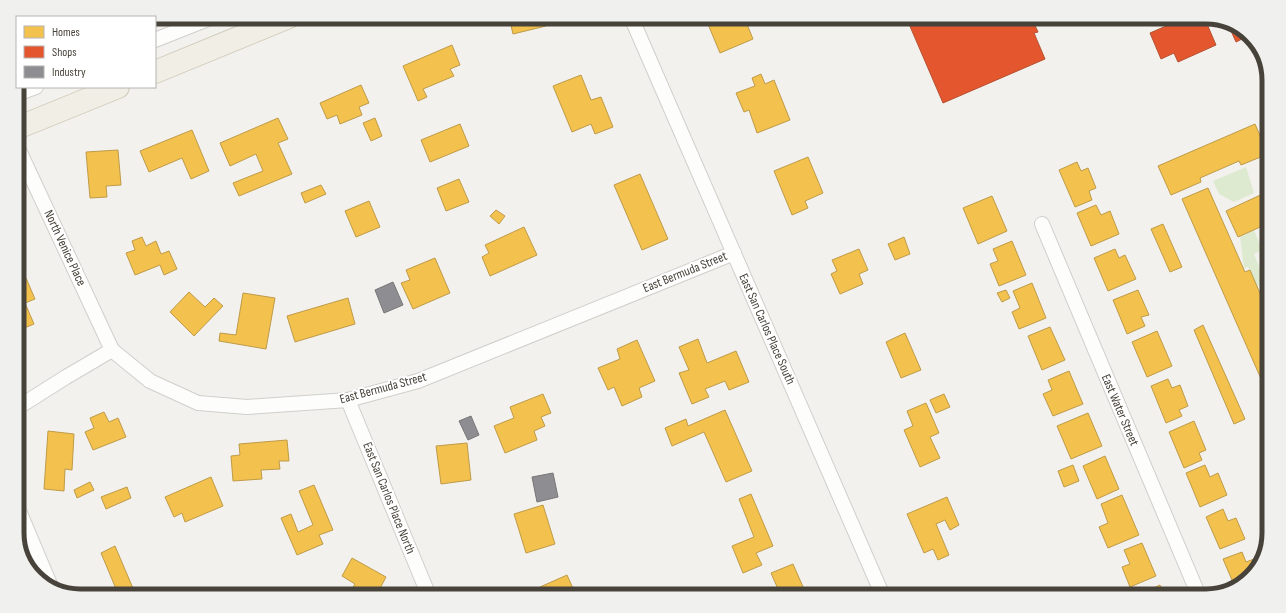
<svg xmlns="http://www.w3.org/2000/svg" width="1286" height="613" font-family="'Sofia Sans Condensed',sans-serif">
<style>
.green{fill:#deead0}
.homes{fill:#f2c14e;stroke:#bf9b48}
.shops{fill:#e4572e;stroke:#b55132}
.industry{fill:#8d8d92;stroke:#787778}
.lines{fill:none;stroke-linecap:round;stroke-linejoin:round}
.minor-casing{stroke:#d0cfcb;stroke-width:16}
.primary-casing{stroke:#d2cdbd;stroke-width:24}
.minor{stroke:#fdfdfc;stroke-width:14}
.primary{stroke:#f1eee6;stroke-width:22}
.labels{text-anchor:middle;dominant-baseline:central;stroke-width:4;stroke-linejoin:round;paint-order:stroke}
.street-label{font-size:13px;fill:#48433a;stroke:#fff}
.rim{fill:none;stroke:#48433a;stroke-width:5}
</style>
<rect width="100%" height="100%" fill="#f2f1ed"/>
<g class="green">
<polygon points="1246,167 1254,193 1234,202 1219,194 1213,181"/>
<polygon points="1254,230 1262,250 1254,254 1265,282 1257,286 1248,267 1244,268 1240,236"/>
<polygon points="1269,288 1269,321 1266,313 1268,312 1260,292"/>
</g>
<g class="homes">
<polygon points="509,17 544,17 546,26 513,34"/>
<polygon points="705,17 744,17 753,39 720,53"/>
<polygon points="452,45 460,65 450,69 454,76 423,89 427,97 418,101 403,66"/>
<polygon points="761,74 765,84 774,80 790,120 757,133 749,110 744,112 736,93 755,86 752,78"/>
<polygon points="581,75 591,100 601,97 613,127 595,134 591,124 572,132 553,86"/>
<polygon points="361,85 369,103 359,107 362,115 340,124 337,115 327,119 320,103"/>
<polygon points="278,118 288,139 278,143 292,174 239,196 233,183 263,171 256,154 230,166 220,143"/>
<polygon points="375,118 382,136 371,141 363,123"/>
<polygon points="460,124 469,146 430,162 421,140"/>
<polygon points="1255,124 1268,154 1241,165 1239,161 1200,178 1201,182 1171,195 1158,166"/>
<polygon points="192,130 209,171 191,179 182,158 149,172 140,151"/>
<polygon points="118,150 121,185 106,186 107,197 90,198 86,152"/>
<polygon points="808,157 823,193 805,201 808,208 792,215 774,171"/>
<polygon points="1077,162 1081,171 1088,168 1096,188 1089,191 1092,200 1075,207 1059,170"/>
<polygon points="640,174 668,239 642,250 614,185"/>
<polygon points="459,179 469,202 446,211 437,188"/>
<polygon points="321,185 326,194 305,203 301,193"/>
<polygon points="1208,188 1245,272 1250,270 1268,312 1266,313 1269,321 1269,326 1265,328 1269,337 1269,397 1182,199"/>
<polygon points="1269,191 1269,223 1238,237 1226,211"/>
<polygon points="992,196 1007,231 978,244 963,208"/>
<polygon points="369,201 380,227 356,237 345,211"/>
<polygon points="1096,205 1101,215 1110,211 1119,234 1091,246 1077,213"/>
<polygon points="496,210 505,216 499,224 490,216"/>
<polygon points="1163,224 1182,267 1170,272 1151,229"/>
<polygon points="524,227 537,255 490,276 482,257 489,253 485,245"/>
<polygon points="142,237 146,246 156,241 161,254 169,251 177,269 164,275 160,265 135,275 126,253 135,250 132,241"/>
<polygon points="904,237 910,254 895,260 888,244"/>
<polygon points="1012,241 1026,275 999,286 990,264 998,261 993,249"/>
<polygon points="859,249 868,270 859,274 863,284 840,294 831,274 837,271 832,260"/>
<polygon points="1115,249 1119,258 1125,255 1136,279 1108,291 1094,258"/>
<polygon points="435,258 450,293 413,309 401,283 410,280 406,270"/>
<polygon points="26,278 35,299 25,303 34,324 17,331 17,282"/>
<polygon points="1032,283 1046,318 1019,329 1012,312 1020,308 1013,291"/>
<polygon points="1006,290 1010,298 1002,302 997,293"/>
<polygon points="1138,290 1149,315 1141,317 1145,326 1127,334 1113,300"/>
<polygon points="189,292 205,307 214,298 223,306 194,336 170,312"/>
<polygon points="243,293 275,298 266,349 219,341 220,333 236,335"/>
<polygon points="348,298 355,324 295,342 287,316"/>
<polygon points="1203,325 1245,419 1234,424 1194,330"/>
<polygon points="1050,327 1065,360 1042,370 1028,336"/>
<polygon points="1157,331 1172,366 1147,377 1132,342"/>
<polygon points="905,333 921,370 901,378 886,342"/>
<polygon points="698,339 707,363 736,351 749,382 729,390 725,381 705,389 709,397 692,404 679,373 689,370 679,347"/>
<polygon points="637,340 655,381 639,388 642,397 622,406 614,387 608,390 598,368 620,359 617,349"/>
<polygon points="1069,371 1083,404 1053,416 1043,394 1052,390 1048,380"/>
<polygon points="1168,379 1172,388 1180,385 1188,406 1179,410 1182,416 1166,423 1151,386"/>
<polygon points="543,394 551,413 541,417 545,426 534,431 537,440 505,453 494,426 514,418 510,407"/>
<polygon points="944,394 950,407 936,413 930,400"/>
<polygon points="926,403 939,433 930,437 940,458 920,467 904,430 913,426 907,411"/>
<polygon points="725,410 752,471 726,482 704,432 672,446 665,428 686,419 688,426"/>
<polygon points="104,412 109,422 118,418 126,437 93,450 85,432 94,428 90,418"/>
<polygon points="1088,413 1102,446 1071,459 1057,426"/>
<polygon points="1194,421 1206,450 1199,453 1202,460 1184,468 1169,432"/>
<polygon points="48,431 74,434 72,470 65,469 64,491 44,489"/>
<polygon points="287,440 289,461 279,461 280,469 261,470 262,479 233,481 231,456 240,455 239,444"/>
<polygon points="467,443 471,480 441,484 436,446"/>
<polygon points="1105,456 1119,489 1097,499 1083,466"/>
<polygon points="1073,465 1079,481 1064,487 1058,471"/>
<polygon points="1205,465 1210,477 1218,473 1227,495 1200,507 1186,473"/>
<polygon points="211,477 223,506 185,522 182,513 174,517 165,497"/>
<polygon points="90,482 94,490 77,498 74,490"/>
<polygon points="314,485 333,530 319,535 323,544 297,555 281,518 291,514 298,532 313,525 299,491"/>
<polygon points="127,487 131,498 106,509 101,497"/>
<polygon points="751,494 773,546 756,553 762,565 743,573 732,546 754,537 739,499"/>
<polygon points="1122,495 1139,535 1108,548 1099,527 1108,523 1101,504"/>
<polygon points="947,497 959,525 950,530 945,520 936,524 949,555 938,560 933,549 924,553 907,514"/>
<polygon points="543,505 555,544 526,553 514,514"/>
<polygon points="1223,509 1228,521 1236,518 1245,539 1220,549 1206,517"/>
<polygon points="1142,543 1156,576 1130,587 1122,567 1130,564 1124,550"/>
<polygon points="115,546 135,593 129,596 119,596 101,553"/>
<polygon points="1242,552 1246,562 1254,559 1257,567 1241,585 1235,587 1223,559"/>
<polygon points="352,558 386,577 376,596 348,596 355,584 342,576"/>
<polygon points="793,564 807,596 781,596 771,573"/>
<polygon points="567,575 576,595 584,592 586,596 544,596 540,587"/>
<polygon points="1160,585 1165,596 1144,596 1142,593"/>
</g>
<g class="shops">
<polygon points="925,17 1031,17 1038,32 1034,33 1045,59 943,103 909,24"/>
<polygon points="1187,17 1204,17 1216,45 1178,62 1174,53 1161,59 1150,33"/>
<polygon points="1227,22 1233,23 1248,36 1236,42"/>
</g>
<g class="industry">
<polygon points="393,282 403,305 384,313 375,290"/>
<polygon points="471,416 479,435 468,440 459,421"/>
<polygon points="553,473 558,497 537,502 532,477"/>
<polygon points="154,592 156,596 144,596"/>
</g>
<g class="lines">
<g class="minor-casing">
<g id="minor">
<polyline points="631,17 883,596"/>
<polyline points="155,40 213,17"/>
<polyline points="17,94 36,87"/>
<polyline points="17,146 112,350"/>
<polyline points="1042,224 1199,596"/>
<polyline points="348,400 429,596"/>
<polyline points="17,408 66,377 112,350 150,381 198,403 247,407 348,400 418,381 734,253"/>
<polyline points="17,506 52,589"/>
</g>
</g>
<g class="primary-casing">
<g id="primary">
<polyline points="155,72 289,17"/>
<polyline points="17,128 118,87"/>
</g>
</g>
<use href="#minor" class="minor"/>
<use href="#primary" class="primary"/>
</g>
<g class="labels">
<g class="street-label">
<text transform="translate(65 248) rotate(65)">North Venice Place</text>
<text transform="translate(685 272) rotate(-22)">East Bermuda Street</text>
<text transform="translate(767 329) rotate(66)">East San Carlos Place South</text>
<text transform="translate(383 388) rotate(-15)">East Bermuda Street</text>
<text transform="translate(1120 410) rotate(67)">East Water Street</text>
<text transform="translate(389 498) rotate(68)">East San Carlos Place North</text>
</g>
</g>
<path d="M0 0H1286V613H0ZM80 24H1206A56 56 0 0 1 1262 80V533A56 56 0 0 1 1206 589H80A56 56 0 0 1 24 533V80A56 56 0 0 1 80 24Z" fill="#f0f0ef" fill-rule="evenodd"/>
<path class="rim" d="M80 24H1206A56 56 0 0 1 1262 80V533A56 56 0 0 1 1206 589H80A56 56 0 0 1 24 533V80A56 56 0 0 1 80 24Z"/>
<rect x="16" y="16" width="140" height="72" fill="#ffffff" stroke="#b6b4b0"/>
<rect x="24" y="26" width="20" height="12" fill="#f2c14e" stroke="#b6b4b0"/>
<text x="52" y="36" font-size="12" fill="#48433a">Homes</text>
<rect x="24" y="46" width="20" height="12" fill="#e4572e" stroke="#b6b4b0"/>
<text x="52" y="56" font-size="12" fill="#48433a">Shops</text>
<rect x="24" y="66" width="20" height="12" fill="#8d8d92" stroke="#b6b4b0"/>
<text x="52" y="76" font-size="12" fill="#48433a">Industry</text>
</svg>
